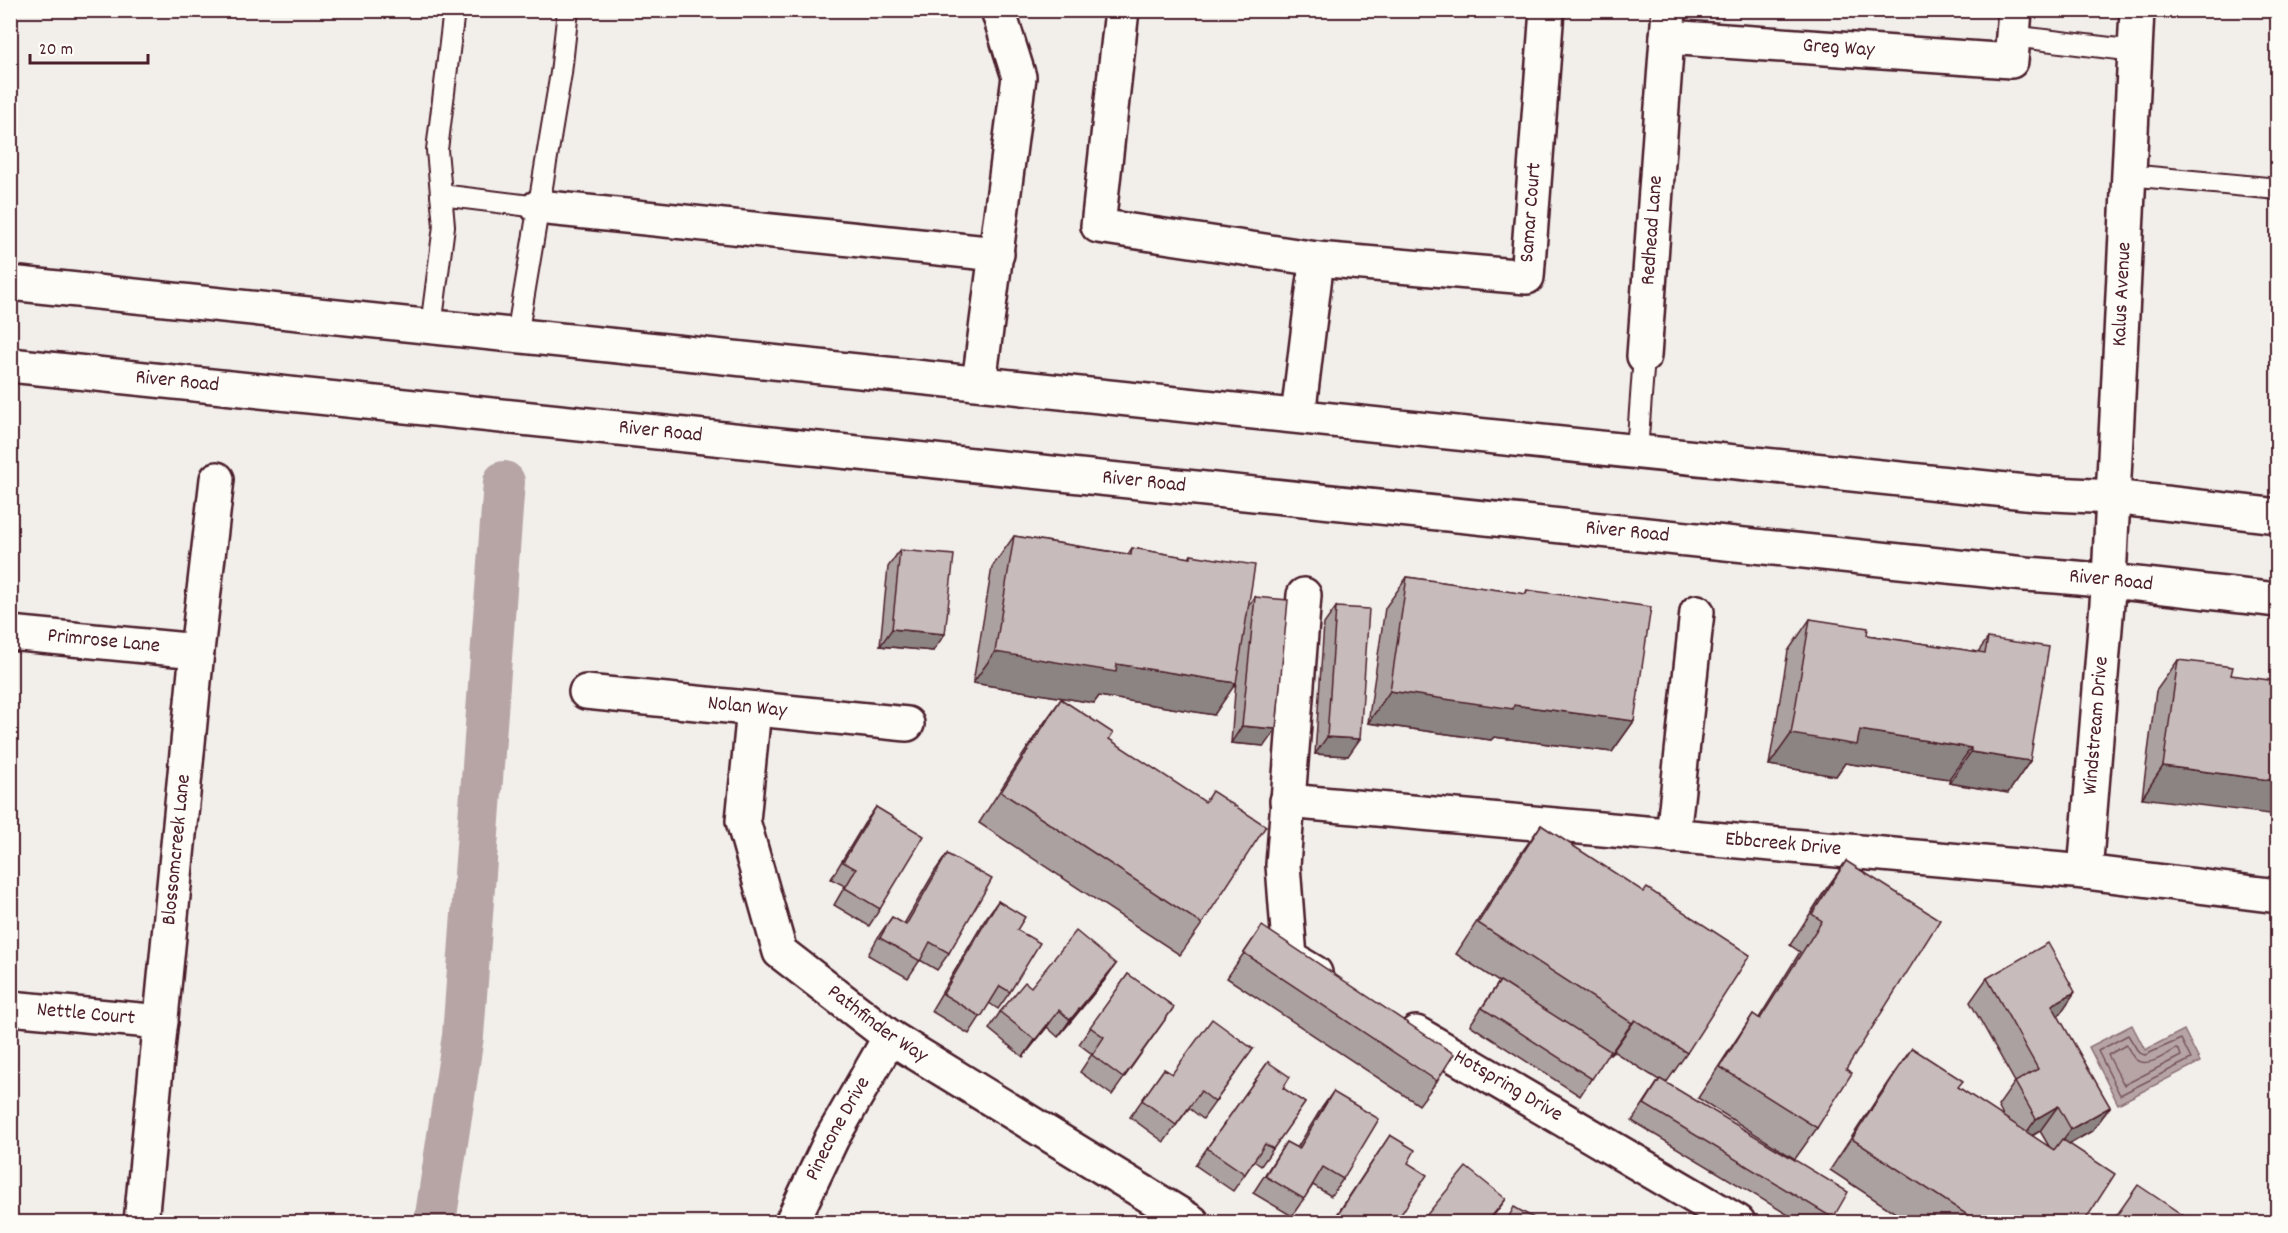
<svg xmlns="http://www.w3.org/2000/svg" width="2288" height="1233" font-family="Dekko,sans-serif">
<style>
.water{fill:#b7a5a6;stroke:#8b6f75;stroke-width:1.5}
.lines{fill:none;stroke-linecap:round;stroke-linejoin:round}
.shore{stroke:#76555c;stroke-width:1.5}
.canal{stroke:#b7a5a6;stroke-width:42}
.service-casing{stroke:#4a1f2b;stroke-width:24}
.minor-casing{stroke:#4a1f2b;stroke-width:38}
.primary-casing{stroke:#4a1f2b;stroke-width:38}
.service{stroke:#fdfcf7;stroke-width:20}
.minor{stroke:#fdfcf7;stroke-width:33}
.primary{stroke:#fdfcf7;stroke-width:33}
.wall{fill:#aca1a1;stroke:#4a1f2b;stroke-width:1.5;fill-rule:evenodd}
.shaded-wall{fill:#8c8383;stroke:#4a1f2b;stroke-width:1.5}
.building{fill:#c8bbbb;stroke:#4a1f2b;stroke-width:1.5}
.labels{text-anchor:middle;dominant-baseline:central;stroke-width:5;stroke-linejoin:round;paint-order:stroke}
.street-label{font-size:21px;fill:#4a1f2b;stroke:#fdfcf7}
</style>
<rect width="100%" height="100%" fill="#f2efeb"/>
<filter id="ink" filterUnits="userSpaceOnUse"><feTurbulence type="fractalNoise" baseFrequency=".0167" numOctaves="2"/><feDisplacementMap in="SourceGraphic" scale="12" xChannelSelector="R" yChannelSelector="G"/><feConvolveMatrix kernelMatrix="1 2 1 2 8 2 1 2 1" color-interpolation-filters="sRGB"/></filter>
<g filter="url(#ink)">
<polygon class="water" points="2132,1025 2145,1050 2184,1030 2200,1062 2118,1104 2089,1047"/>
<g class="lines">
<g class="shore">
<polygon points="2128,1035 2139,1053 2145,1055 2181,1039 2191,1059 2120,1095 2098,1051"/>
<path d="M2126 1045C2129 1049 2131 1054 2134 1058 2145 1070 2165 1055 2176 1049L2179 1050 2181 1056 2124 1085 2108 1055Z"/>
</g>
<polyline class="canal" points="435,1222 463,1036 504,482"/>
<g class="service-casing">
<g id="service">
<polyline points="2012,36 2135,51"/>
<polyline points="2128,175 2278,189"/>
<polyline points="441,195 538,207"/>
<polyline points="431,327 444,226 437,150 454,10"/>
<polyline points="517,336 561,73 568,10"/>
<polyline points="1637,451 1644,356"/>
</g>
</g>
<g class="minor-casing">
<g id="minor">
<path id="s1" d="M1122 10 1098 226 1317 259 1527 277 1547 10"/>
<path id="s2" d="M1667 37 2011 61 2015 10"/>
<polyline points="538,207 997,254"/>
<path id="s3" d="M1644 356 1669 10"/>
<polyline points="979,383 1019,77 998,10"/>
<polyline points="1298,416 1317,259"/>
<polyline points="1304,595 1283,865 1290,958 1315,973"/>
<path id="s4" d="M10 633 197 651"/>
<path id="s5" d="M586 692 907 724"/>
<path id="s6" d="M754 709 743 821 780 952 890 1037 1192 1222"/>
<path id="s7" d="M1287 801 2085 872 2278 896"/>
<polyline points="1673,836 1697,612"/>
<path id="s8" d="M2085 872 2109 579 2137 10"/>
<path id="s9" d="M10 1008 161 1022"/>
<path id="s10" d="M1416 1033 1738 1222"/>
<path id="s11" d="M141 1222 197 651 217 479"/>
<path id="s12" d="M792 1222 832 1138 890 1037"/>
</g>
</g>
<g class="primary-casing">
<g id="primary">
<polyline points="10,283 2035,493 2112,497 2278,516"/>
<path id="s13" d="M10 365 2025 574C2110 579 2193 591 2278 600"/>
</g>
</g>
<use href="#service" class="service"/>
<use href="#minor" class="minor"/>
<use href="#primary" class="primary"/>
</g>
<g class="wall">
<polygon points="1014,536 1128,554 1132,548 1189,558 1191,555 1249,605 1255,597 1264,746 1231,743 1236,680 1214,715 1099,696 1094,703 973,683 992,567"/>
<polygon points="900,550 933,651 880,646 888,567"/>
<polygon points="1407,577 1525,594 1527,590 1634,721 1612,752 1494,737 1491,740 1368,723 1385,608"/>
<polygon points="1336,607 1348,756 1315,754 1324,624"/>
<polygon points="1810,619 1867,635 1978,652 1988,638 2030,761 2008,793 1949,783 1949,779 1845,763 1836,776 1769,765 1788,651"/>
<polygon points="2178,660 2231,675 2142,798 2156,691"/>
<polygon points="1061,699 1109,739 1202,924 1180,955 979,823 1039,730"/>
<polygon points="876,807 880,909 869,926 834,905 845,886 831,879 864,824"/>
<polygon points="1541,825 1687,1053 1666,1083 1833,1218 1829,1222 1800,1222 1632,1121 1659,1080 1613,1051 1610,1054 1608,1053 1580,1096 1470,1025 1499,982 1456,954 1519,856"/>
<polygon points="947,854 949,953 937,970 920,960 908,978 868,955 880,934 892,917 904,924 935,871"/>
<polygon points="1846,861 1846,1069 1817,1128 1795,1159 1698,1098 1732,1046 1753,1014 1759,1018 1800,952 1790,945 1824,892"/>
<polygon points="998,901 1017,930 1010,992 998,1009 989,1003 969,1034 931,1011 986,918"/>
<polygon points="1262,926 1437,1081 1419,1105 1227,978"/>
<polygon points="1128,974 1174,1007 1112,1095 1080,1072 1092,1054 1079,1044"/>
<path d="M1987 978 2058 1016 2110 1107 2092 1131 2070 1144 2084 1222H1909L1830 1170 1890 1079 1912 1048 1958 1088 2004 1118 1998 1106 2015 1082 1970 1002ZM2040 1131 2050 1148 2032 1136Z"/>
<polygon points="1104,981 1058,1037 1047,1027 1023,1057 989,1029 1000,1012 1031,987"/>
<polygon points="1253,1049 1203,1119 1189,1108 1164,1142 1130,1117 1164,1069 1172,1074"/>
<polygon points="1268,1062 1283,1088 1305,1103 1261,1166 1254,1161 1233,1191 1195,1165"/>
<polygon points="1333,1092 1343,1179 1331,1196 1313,1185 1292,1216 1253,1193 1286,1142 1297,1148 1321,1109"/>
<polygon points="1390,1135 1408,1163 1396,1222 1332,1222"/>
</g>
<g class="shaded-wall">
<polygon points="892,629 945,634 933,651 880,646"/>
<polygon points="995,652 1117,664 1236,683 1214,715 1099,696 1094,703 973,683"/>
<polygon points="1390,691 1514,705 1634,721 1612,752 1494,737 1491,740 1368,723"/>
<polygon points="1242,726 1276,729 1264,746 1231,743"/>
<polygon points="1860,730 1971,748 1949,779 1845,763 1836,776 1769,765 1791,734"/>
<polygon points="1327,737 1360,739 1348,756 1315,754"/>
<polygon points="1971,752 2030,761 2008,793 1949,783"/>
<polygon points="2163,766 2277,781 2277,815 2142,798"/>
<polygon points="1116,964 1104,981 1058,1037 1070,1020"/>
<polygon points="2075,992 2058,1017 2052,1005"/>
<polygon points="1059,1010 1047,1027 1023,1057 1035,1040"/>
<polygon points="1635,1020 1613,1051 1610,1054 1632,1023"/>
<polygon points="2058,1106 2040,1131 2019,1143 2036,1119"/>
<polygon points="2110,1107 2092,1131 2053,1153 2071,1129"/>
<polygon points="1506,1199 1489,1222 1487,1222"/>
</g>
<g class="building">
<polygon points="1014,536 1131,555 1132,548 1191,558 1191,555 1255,565 1236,683 1117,664 1116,672 995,652"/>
<polygon points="900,550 954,555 945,634 892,629"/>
<polygon points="1407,577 1526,594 1527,590 1651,607 1634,721 1514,705 1513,709 1390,691"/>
<polygon points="1255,597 1288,600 1276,729 1242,726"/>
<polygon points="1336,607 1369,609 1360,739 1327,737"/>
<polygon points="1810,619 1868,628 1867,635 1985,653 1988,638 2049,647 2030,761 1971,752 1971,748 1860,730 1857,745 1791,734"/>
<polygon points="2178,660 2233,667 2231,675 2277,681 2277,781 2163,766"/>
<polygon points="1061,699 1113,733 1109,739 1205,802 1212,791 1266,826 1202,924 1001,792"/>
<polygon points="876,807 924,836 880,909 845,888 856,869 843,862"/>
<polygon points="1541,825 1644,892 1647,888 1750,955 1687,1053 1635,1020 1632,1023 1478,923"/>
<polygon points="947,854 992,879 949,953 930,942 920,961 880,938 892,917 906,925"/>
<polygon points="1846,861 1940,920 1846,1069 1852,1073 1817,1128 1720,1067 1753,1014 1760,1019 1822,921 1812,914"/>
<polygon points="998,901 1025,917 1017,930 1040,943 1010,992 1000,986 981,1017 943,994"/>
<polygon points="1262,926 1454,1054 1437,1081 1244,953"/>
<polygon points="1076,931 1116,964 1070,1020 1059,1010 1035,1040 1000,1012 1025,982 1031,987"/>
<polygon points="2048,943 2075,992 2052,1005 2110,1107 2071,1129 2058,1106 2036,1119 2015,1082 2038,1069 1987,978"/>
<polygon points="1128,974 1174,1007 1123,1078 1092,1055 1104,1037 1090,1027"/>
<polygon points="1500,981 1610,1051 1592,1079 1482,1008"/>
<polygon points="1212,1019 1253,1049 1215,1102 1201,1091 1176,1125 1142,1100 1164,1069 1172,1074"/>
<polygon points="1912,1048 1963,1081 1958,1087 2054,1150 2062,1139 2115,1174 2084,1222 1978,1222 1852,1139"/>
<polygon points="1268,1062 1290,1077 1283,1088 1305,1103 1273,1149 1265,1144 1245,1174 1207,1148"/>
<polygon points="1660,1079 1848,1192 1833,1218 1644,1104"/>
<polygon points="1333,1092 1379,1119 1343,1179 1323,1167 1304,1199 1265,1176 1286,1142 1299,1149"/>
<polygon points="1390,1135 1415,1150 1408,1163 1427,1175 1396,1222 1333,1222"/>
<polygon points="1466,1167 1506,1199 1487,1222 1421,1222"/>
<polygon points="2138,1185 2187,1218 2184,1222 2112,1222"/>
<polygon points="1514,1207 1541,1222 1506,1222"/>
</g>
</g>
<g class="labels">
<g class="street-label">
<text stroke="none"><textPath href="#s2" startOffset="172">Greg Way</textPath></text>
<text stroke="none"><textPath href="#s1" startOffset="714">Samar Court</textPath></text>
<text stroke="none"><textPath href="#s3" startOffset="126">Redhead Lane</textPath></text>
<text stroke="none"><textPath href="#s8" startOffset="579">Kalus Avenue</textPath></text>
<text stroke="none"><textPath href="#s13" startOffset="168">River Road</textPath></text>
<text stroke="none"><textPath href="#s13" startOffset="654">River Road</textPath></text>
<text stroke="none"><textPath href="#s13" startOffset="1140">River Road</textPath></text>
<text stroke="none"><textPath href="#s13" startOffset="1626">River Road</textPath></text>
<text stroke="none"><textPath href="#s13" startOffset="2112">River Road</textPath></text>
<text stroke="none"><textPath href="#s4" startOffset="94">Primrose Lane</textPath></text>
<text stroke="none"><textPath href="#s5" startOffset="162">Nolan Way</textPath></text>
<text stroke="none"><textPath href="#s8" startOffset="147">Windstream Drive</textPath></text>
<text stroke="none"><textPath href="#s7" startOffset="498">Ebbcreek Drive</textPath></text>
<text stroke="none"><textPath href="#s11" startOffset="374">Blossomcreek Lane</textPath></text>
<text stroke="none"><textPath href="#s9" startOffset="76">Nettle Court</textPath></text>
<text stroke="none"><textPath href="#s6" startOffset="370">Pathfinder Way</textPath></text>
<text stroke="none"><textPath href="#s10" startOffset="106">Hotspring Drive</textPath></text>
<text stroke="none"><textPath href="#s12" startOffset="104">Pinecone Drive</textPath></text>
</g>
</g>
<rect width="2288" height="1233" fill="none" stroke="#fdfcf7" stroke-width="36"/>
<rect x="18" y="18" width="2252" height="1197" fill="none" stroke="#4a1f2b" stroke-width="2" filter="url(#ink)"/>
<path d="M30 54v9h118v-9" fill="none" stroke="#4a1f2b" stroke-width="3"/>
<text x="39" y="54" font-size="18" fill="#4a1f2b" stroke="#fdfcf7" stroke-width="4.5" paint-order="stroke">20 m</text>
</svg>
